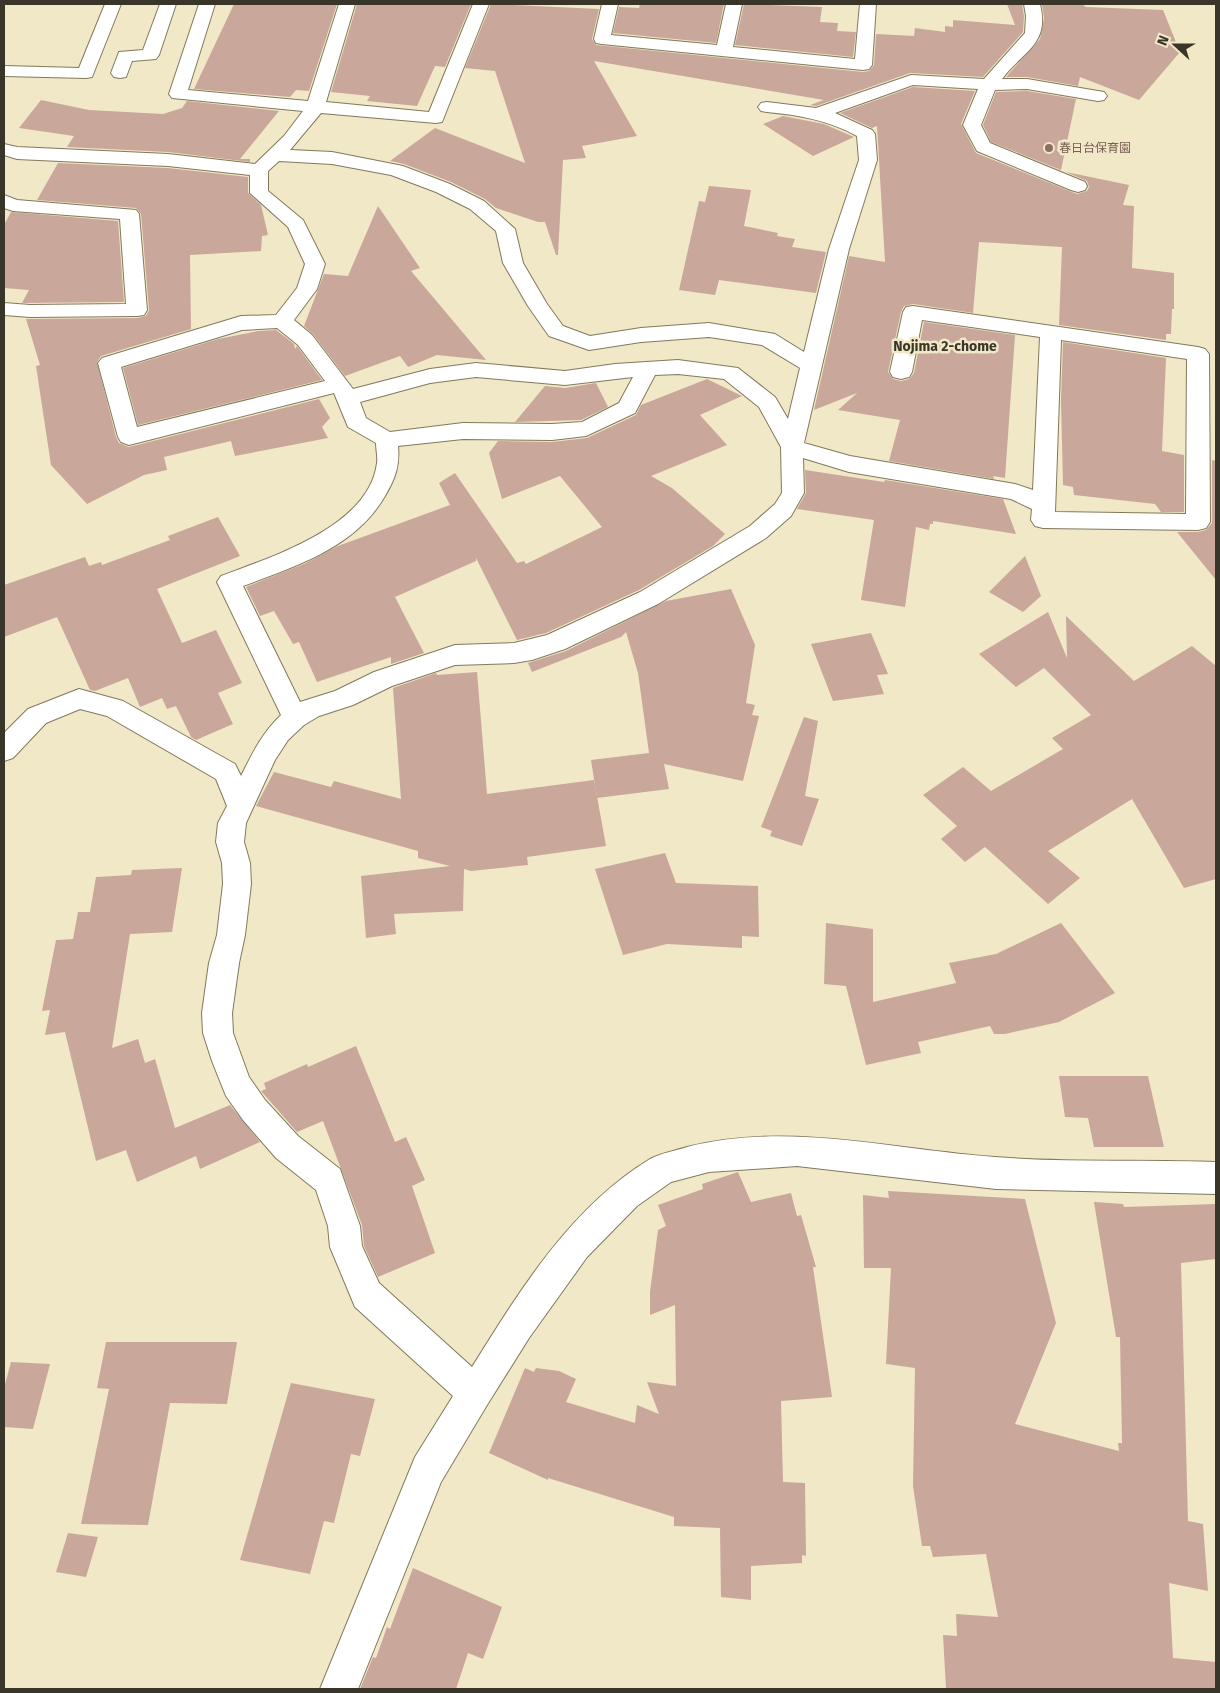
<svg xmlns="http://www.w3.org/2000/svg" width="1220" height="1693" font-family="'Fira Sans','Noto Sans JP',sans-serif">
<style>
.building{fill:#c9a79b}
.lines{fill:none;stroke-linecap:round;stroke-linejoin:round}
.minor-casing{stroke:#82795c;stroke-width:2}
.minor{fill:#fff;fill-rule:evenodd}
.education-dot{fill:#8d6e63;stroke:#f1e8c7;stroke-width:2}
.labels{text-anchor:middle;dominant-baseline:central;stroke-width:5;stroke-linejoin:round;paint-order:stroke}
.far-education-label{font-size:12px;fill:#785e54;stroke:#f1e8c7;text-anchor:start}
.far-neighbourhood-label{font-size:14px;font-weight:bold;fill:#393528;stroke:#f1e8c7}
</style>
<rect width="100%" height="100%" fill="#f1e8c7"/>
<g class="building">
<polygon points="234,4 337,4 309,91 296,90 290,97 194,89"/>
<polygon points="357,4 471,4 445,67 435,66 417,106 367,101 370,96 331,92"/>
<polygon points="491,4 599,9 592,39 596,45 863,72 869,71 874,65 876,34 914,36 915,28 945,32 945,26 953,27 953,20 1015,25 1007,4 1022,4 1024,16 1023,32 983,77 910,73 816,106 810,105 824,100 594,61 637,136 582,146 586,158 563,160 558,255 556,255 545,222 538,222 496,208 485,199 451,182 404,164 390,161 435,128 525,163 495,71 465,68"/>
<polygon points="640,4 724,4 716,43 613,33 619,7 639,8"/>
<polygon points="744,4 822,7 820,22 838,23 837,31 856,32 853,57 735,45"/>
<polygon points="1042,4 1082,4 1086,7 1163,10 1180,52 1139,100 1080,77 1078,86 1027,77 1006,77 1040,39 1044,18"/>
<polygon points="913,87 975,91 961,124 976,153 1077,194 1087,191 1089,187 1087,181 1066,172 1129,185 1123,205 1134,206 1132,268 1174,273 1174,309 1172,309 1171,334 1166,334 1166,340 1059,325 1062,247 979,242 973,313 913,304 904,306 901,312 888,372 893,379 901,381 909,379 914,373 924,322 1015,335 1005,478 993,476 994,479 889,461 900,420 838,410 857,393 814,410 849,256 885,262 877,126 872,128 840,113"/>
<polygon points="1027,91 1076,99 1061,170 991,142 983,125 996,92"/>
<polygon points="41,100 89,110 163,114 182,108 187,101 279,111 240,159 250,159 250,162 168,152 67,147 74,136 19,128"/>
<polygon points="783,116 824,124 854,137 813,156 763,124"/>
<polygon points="58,163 168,168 248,177 248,193 261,205 268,235 262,236 261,251 190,255 191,329 101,356 97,362 116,437 119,443 129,447 319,399 330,418 322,427 328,438 235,456 231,441 164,457 167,470 144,475 87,504 51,465 36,366 40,365 26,319 137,318 146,316 149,310 141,214 136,208 37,200"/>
<polygon points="709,186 751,190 744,226 778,233 777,236 795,239 792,247 826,252 816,293 719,280 715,295 679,290 699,201 705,202"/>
<polygon points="378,206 420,268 411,271 486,360 437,355 408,367 400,356 345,376 313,334 304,326 324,274 348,276"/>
<polygon points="11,212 118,221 124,302 22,303 29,290 4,288 4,225"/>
<polygon points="276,330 294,344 295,349 297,346 322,380 138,425 123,368 218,339 258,331"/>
<polygon points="1063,342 1166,358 1162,451 1184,455 1184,512 1161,512 1155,504 1074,495 1073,487 1063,485 1061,400"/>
<polygon points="707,379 742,396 700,415 727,445 651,476 672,488 725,534 713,546 639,590 546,633 517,640 476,558 476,561 395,597 424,653 391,664 391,657 317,682 299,642 293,644 274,611 260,616 246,587 304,564 338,546 450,505 439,483 455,473 517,563 524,561 526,564 602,527 560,476 502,499 489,453 498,441 552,442 587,438 636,415 641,405"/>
<polygon points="596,383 608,407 581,420 515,422 545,386 565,388"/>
<polygon points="1212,460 1216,461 1216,580 1177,532 1198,532 1206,530 1212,523"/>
<polygon points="805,470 884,482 885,480 1003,499 1016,534 933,521 933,524 930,524 929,530 916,527 905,607 861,600 874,520 797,509 806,493"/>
<polygon points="218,517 240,556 157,589 182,643 216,630 242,683 218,693 233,724 196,740 191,737 176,706 167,709 162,698 140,707 128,678 95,691 90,690 57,617 4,637 4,585 85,557 89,566 101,562 102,565 170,540 168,536"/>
<polygon points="1025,556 1041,596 1023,612 989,592"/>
<polygon points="731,589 755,645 746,703 755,705 752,715 759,716 743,781 664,764 669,789 597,798 591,760 649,753 638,673 626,632 621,637 532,672 528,663 566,651 666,601"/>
<polygon points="1048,612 1067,658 1066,616 1134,681 1192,646 1216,666 1216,879 1184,888 1132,799 1048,851 1080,878 1048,904 985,847 965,862 941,839 957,826 923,795 963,767 991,791 1063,749 1052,738 1091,715 1044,668 1016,687 979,654"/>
<polygon points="871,633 888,674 877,675 884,694 833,701 811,644"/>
<polygon points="477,672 487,794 594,780 606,846 527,857 528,865 471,871 464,869 463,911 394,914 396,934 366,938 361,876 450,866 418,858 418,851 256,806 274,772 331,787 334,781 401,799 393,688 436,673 437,675"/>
<polygon points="804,717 818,721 805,796 819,799 802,846 770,836 772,831 761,827"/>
<polygon points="665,853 676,883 758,886 759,937 742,936 742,948 667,944 623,955 595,869"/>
<polygon points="182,868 172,932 130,934 112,1048 138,1039 145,1063 155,1059 175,1128 230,1105 260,1142 200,1169 196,1156 137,1182 126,1150 96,1161 65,1032 45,1035 50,1010 42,1011 56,940 73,939 78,912 90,912 96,877 131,875 132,870"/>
<polygon points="826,923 873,929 873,1002 956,983 949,963 996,954 1061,923 1115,993 1059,1022 1005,1034 994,1034 990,1026 918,1042 921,1053 866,1065 846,986 824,984"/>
<polygon points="356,1046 395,1142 406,1137 425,1180 412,1186 435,1253 378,1277 364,1246 362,1225 323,1121 297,1132 261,1091 266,1089 264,1083 307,1064 308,1067"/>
<polygon points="1059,1076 1148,1076 1164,1147 1094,1147 1088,1118 1065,1117"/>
<polygon points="738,1172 751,1202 791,1193 797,1216 801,1215 816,1267 813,1267 832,1397 781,1401 783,1482 805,1483 806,1556 802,1555 802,1563 751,1566 751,1600 721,1597 720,1528 674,1526 674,1517 548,1478 548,1480 489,1453 525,1368 534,1372 536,1368 559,1371 576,1379 566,1402 635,1423 637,1405 659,1414 647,1382 676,1386 675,1305 650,1315 650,1292 658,1230 666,1226 658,1205 703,1189 702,1184"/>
<polygon points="888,1191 1025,1199 1056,1323 1015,1424 1119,1451 1118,1443 1122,1443 1120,1337 1116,1337 1094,1202 1123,1204 1124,1207 1216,1204 1216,1259 1181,1263 1188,1521 1203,1524 1208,1591 1169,1583 1173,1658 1216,1662 1216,1689 946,1689 943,1635 957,1636 956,1614 998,1617 986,1554 933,1557 930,1546 922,1546 913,1486 915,1368 886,1364 891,1268 864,1268 863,1195 889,1198"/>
<polygon points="106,1342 237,1342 227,1404 170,1403 148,1525 81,1524 109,1389 97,1388"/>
<polygon points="11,1362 50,1364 33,1429 4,1427 4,1388"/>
<polygon points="291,1383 375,1399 360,1456 351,1454 334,1523 324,1521 310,1574 240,1560"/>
<polygon points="68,1533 98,1537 86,1577 56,1572"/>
<polygon points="413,1568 502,1607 483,1659 468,1653 456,1689 360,1689 373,1657 376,1658 387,1627 390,1629"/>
</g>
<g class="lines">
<g class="minor-casing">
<g id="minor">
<polygon points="105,4 121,4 92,77 86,78 4,76 4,66 79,68"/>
<polygon points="160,4 176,4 159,55 156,59 132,61 126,77 120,78 114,77 111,73 119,52 143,50"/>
<path d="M199 4H215L188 90 308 101 339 4H355L326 102 429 112 473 4H489L442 122 436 123 321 113 290 150 332 152 403 166 450 184 484 201 515 229 523 263 547 304 563 326 590 336 641 328 709 323 775 334 804 352 829 249 859 160 857 136C828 120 799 115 767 112L761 111 758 107 761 103 767 102 816 108 911 75 984 79 1025 33 1026 16 1024 4H1040C1050 45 1023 51 1002 79H1027L1098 91 1104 92 1107 96 1104 100 1098 101 1027 89 995 90 981 125 990 143 1085 182 1087 186 1085 190 1078 192 1071 190 977 151 963 125 978 89 913 85 835 113 872 130 875 134 877 160 849 249 804 443 850 456 1015 484 1033 490 1040 337 922 320 912 372 909 377 901 379 893 377 890 372 903 312 906 307 913 306 1198 347 1205 349 1209 354 1210 522 1206 528 1198 530 1043 528 1035 526 1031 520 1032 509 1011 499 849 472 803 458 804 493 791 516 766 538 658 604 565 649 532 660 514 663 455 665 392 686 353 705 319 716 304 725 288 740 275 760 246 823 244 842 250 863 251 884 245 935 239 963 232 1013 233 1033 249 1077 265 1100 298 1136 340 1169 360 1226 362 1246 379 1283 472 1367C520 1290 571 1207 650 1159 661 1153 675 1151 687 1147 788 1121 893 1150 995 1157 1068 1163 1143 1159 1216 1162V1194L996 1189 797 1166 709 1172 671 1182 637 1206 587 1257 529 1338 487 1405 441 1482 358 1689H320L415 1457 453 1396 355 1307 330 1247 328 1226 316 1190 276 1158 243 1120 226 1096 212 1061 203 1033 202 1013 209 963 217 935 223 884 222 863 216 842 218 823 227 806 216 779 107 716 80 709 46 723 13 758 4 761V733L28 709 79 689 123 701 235 764 241 776C252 754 262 733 281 715L217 582 221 576C271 557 369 527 377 463 378 456 376 450 376 443L348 427 334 393 129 445 121 442 118 437 98 363 102 358 241 316 276 315 297 288 305 264 288 227 250 193V175L168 166 17 159 4 155V144L17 147 168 154 255 164 284 136 303 111 172 98 169 94ZM279 161 332 164 391 175 436 192 470 209 496 231 503 263 528 306 549 336 589 350 641 342 709 337 762 345 800 368 788 419 775 397 738 368 678 360 615 364 565 371 476 363 430 369 353 389 312 335 294 320 317 289 325 264 303 220 268 191V171ZM277 328 298 345 325 381 137 427 121 367 242 330ZM1061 340 1187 359 1186 514 1055 512ZM678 374 724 379 759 407 781 447 782 493 775 504 750 526 640 592 547 635 514 643 455 645 374 672 335 691 300 702 243 586C296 566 355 548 385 496 395 479 400 466 398 446L463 439 552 440 586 436 635 413 655 375ZM476 377 565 385 633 377 619 403 582 422 552 424 463 423 390 432 366 418 360 402 430 383Z"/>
<polygon points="602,4 618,4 611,35 717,45 726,4 742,4 733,47 855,59 860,4 876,4 872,65 869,69 863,70 602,44 596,43 594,39"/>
<polygon points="4,195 17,200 136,210 139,214 147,310 144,315 137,316 30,317 4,315 4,303 30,305 126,304 120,219 13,211 4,208"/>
</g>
</g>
<use href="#minor" class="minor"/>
</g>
<circle class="education-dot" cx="1049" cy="148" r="5"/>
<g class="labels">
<g class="far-education-label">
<text x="1059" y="148">春日台保育園</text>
</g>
<g class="far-neighbourhood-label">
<text x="945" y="346">Nojima 2-chome</text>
</g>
</g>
<rect width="1220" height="1693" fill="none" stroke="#393528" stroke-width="10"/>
<g transform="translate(1175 45) rotate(291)" stroke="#f1e8c7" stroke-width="4" paint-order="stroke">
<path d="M0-4L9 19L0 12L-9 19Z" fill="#393528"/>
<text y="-8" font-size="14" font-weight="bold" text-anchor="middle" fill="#393528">N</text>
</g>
</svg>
